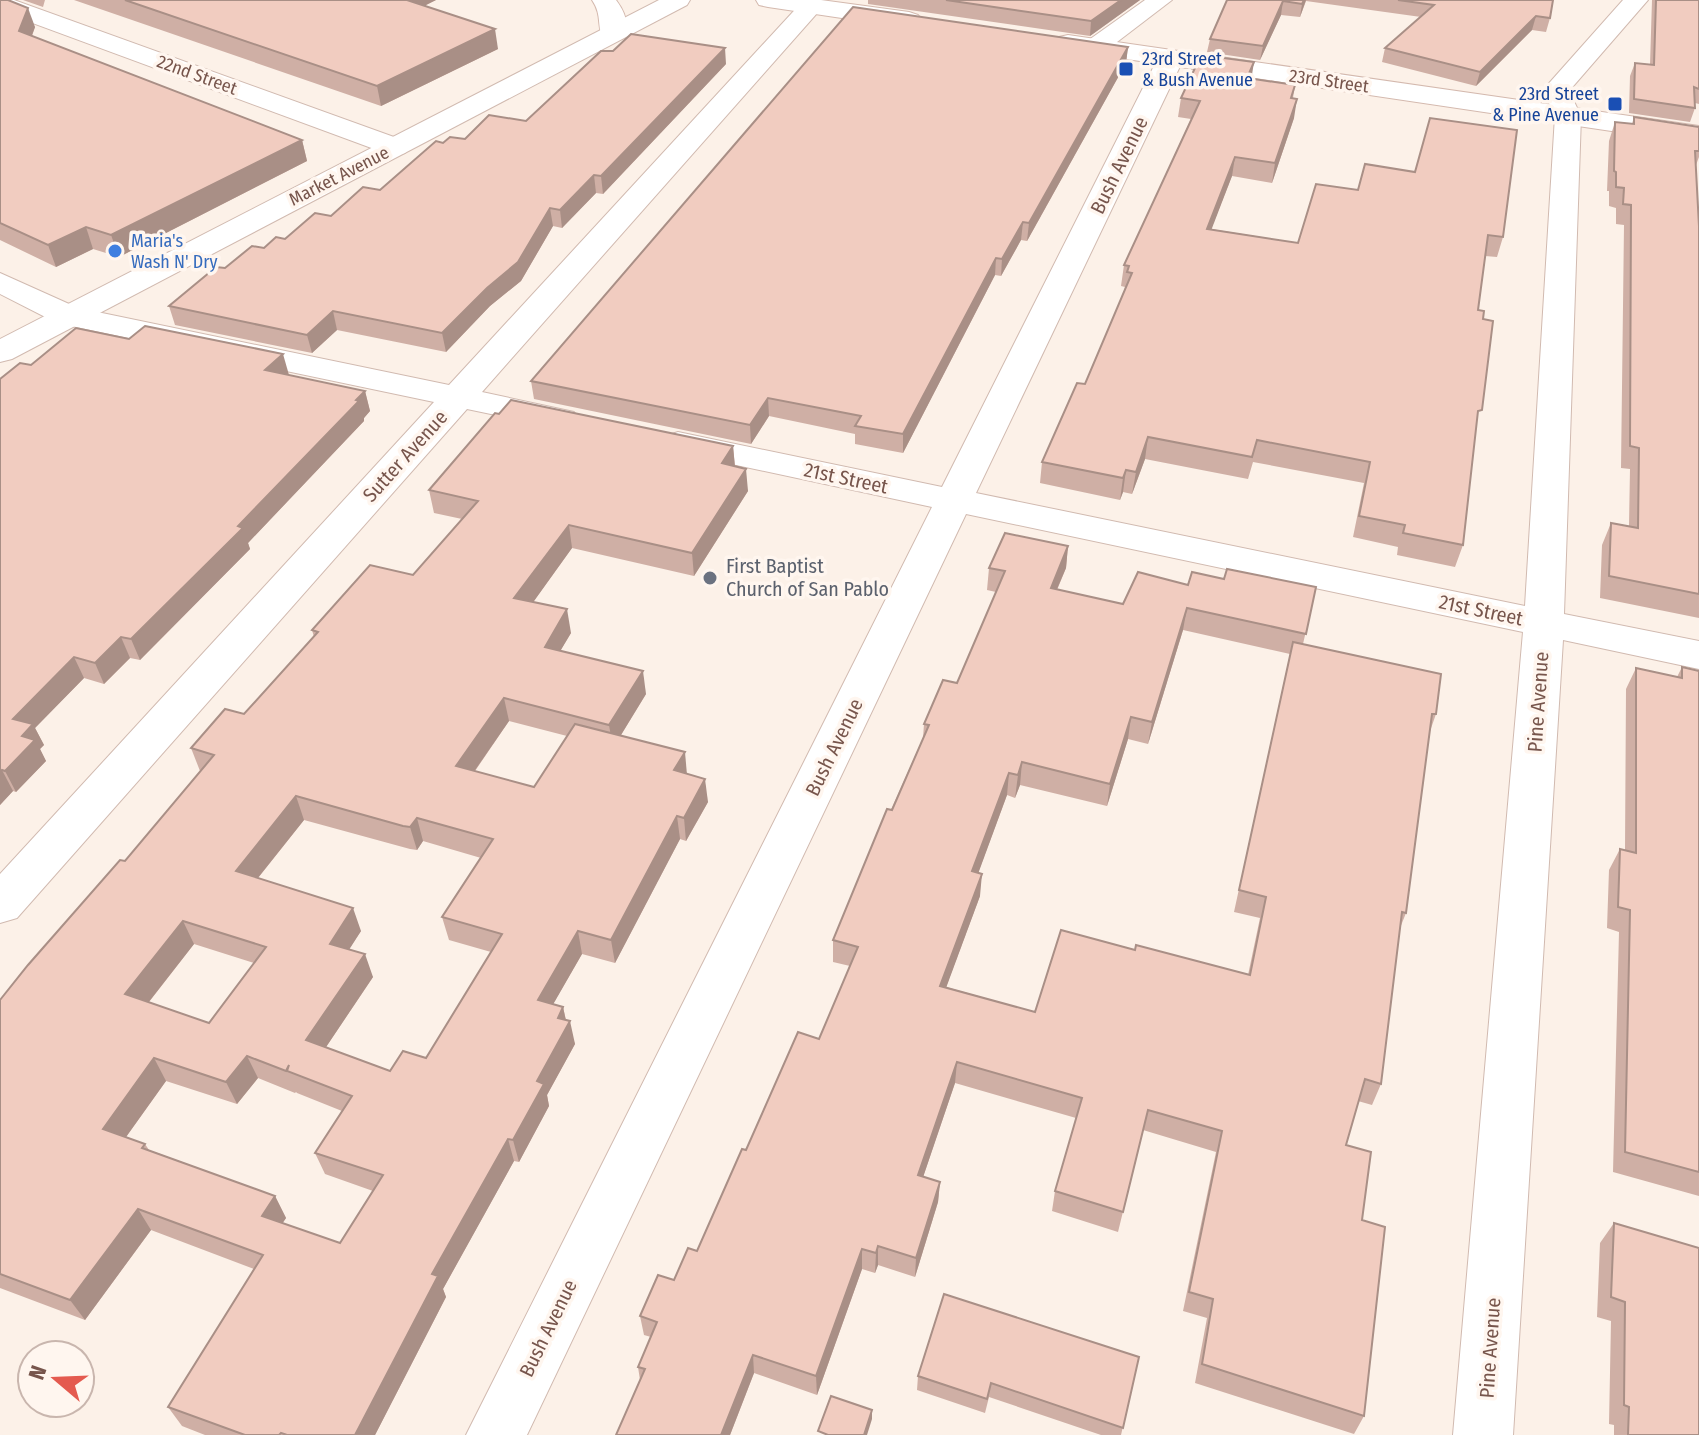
<svg xmlns="http://www.w3.org/2000/svg" width="1699" height="1435" font-family="'Fira Sans Condensed',sans-serif">
<style>
.lines{fill:none;stroke-linecap:round;stroke-linejoin:round}
.minor-casing{stroke:#d1bab0;stroke-width:2}
.tertiary-casing{stroke:#d1bab0;stroke-width:2}
.secondary-casing{stroke:#d4b9ae;stroke-width:2}
.minor{fill:#fff;fill-rule:evenodd}
.tertiary{fill:#fff;fill-rule:evenodd}
.secondary{fill:#fff;fill-rule:evenodd}
.wall{fill:#cfafa5;fill-rule:evenodd}
.shaded-wall{fill:#a98f86}
.building{fill:#f1ccc0;stroke:#a98f86;stroke-width:2;fill-rule:evenodd}
.transit-dot{fill:#1a4fb4;stroke:#fff6ef;stroke-width:3}
.shop-dot{fill:#3f7fe0;stroke:#fff6ef;stroke-width:3}
.worship-dot{fill:#6b7280;stroke:#fff6ef;stroke-width:3}
.labels{text-anchor:middle;dominant-baseline:central;stroke-width:7;stroke-linejoin:round;paint-order:stroke}
.far-transit-label{font-size:18px;fill:#164399;stroke:#fff6ef;text-anchor:start}
.far-street-label{font-size:18px;fill:#77554c;stroke:#fff6ef}
.far-shop-label{font-size:18px;fill:#366cbe;stroke:#fff6ef;text-anchor:start}
.street-label{font-size:20px;fill:#77554c;stroke:#fff6ef}
.worship-label{font-size:20px;fill:#5b616d;stroke:#fff6ef;text-anchor:start}
</style>
<rect width="100%" height="100%" fill="#fcf1e8"/>
<g class="lines">
<g class="minor-casing">
<g id="minor">
<polygon points="0,0 14,0 405,141 409,147 405,153 395,155 385,153 0,11"/>
<polygon points="816,0 823,6 819,11 482,392 574,412 579,419 574,426 562,429 467,409 17,918 0,923 0,874 434,402 57,323 0,294 0,273 78,308 449,385 803,1"/>
<polygon points="1145,0 1172,0 1104,52 1086,52 1083,47 1086,42"/>
<polygon points="1623,0 1648,0 1569,91 1581,116 1564,614 1699,641 1699,669 1563,640 1513,1435 1453,1435 1523,632 966,514 527,1435 466,1435 932,507 666,450 660,443 666,436 678,432 942,487 1158,58 1162,53 1180,53 1184,58 976,493 1525,606 1555,116 1543,90"/>
</g>
</g>
<g class="tertiary-casing">
<polygon id="tertiary" points="659,0 690,0 687,5 12,359 0,362 0,339"/>
</g>
<g class="secondary-casing">
<g id="secondary">
<path d="M592 0H616C625 12 631 26 622 39H604C596 28 603 16 592 0Z"/>
<polygon points="756,0 821,0 909,12 918,15 922,20 918,25 909,28 768,7 759,5"/>
<polygon points="1068,35 1699,126 1699,144 1059,49 1055,43 1059,37"/>
</g>
</g>
<use href="#minor" class="minor"/>
<use href="#tertiary" class="tertiary"/>
<use href="#secondary" class="secondary"/>
</g>
<g class="wall">
<polygon points="0,0 35,27 32,36 302,140 307,161 119,257 93,249 56,267 0,240"/>
<polygon points="23,0 45,0 43,7"/>
<polygon points="74,0 436,0 426,5 426,7 498,49 381,106"/>
<polygon points="868,0 1140,0 1090,36 868,4"/>
<polygon points="1227,0 1553,0 1550,18 1546,32 1532,30 1476,86 1382,62 1385,48 1421,17 1306,1 1300,17 1281,15 1260,60 1207,52 1210,39"/>
<polygon points="1652,0 1699,0 1699,104 1695,103 1695,108 1690,122 1629,113 1630,76 1635,63 1650,65"/>
<polygon points="1128,47 1126,63 1027,241 1021,240 1001,276 995,275 903,453 855,444 855,434 769,416 751,444 534,399 531,381"/>
<polygon points="726,64 603,194 596,193 562,228 553,226 521,281 490,306 446,352 337,330 312,353 175,325 169,306 225,268 264,248 331,216 380,190 443,143 465,139 526,121"/>
<polygon points="1252,79 1295,85 1293,98 1294,118 1272,183 1232,176 1211,229 1298,243 1316,184 1503,237 1497,257 1485,256 1478,310 1476,427 1463,545 1455,567 1397,555 1398,547 1353,537 1364,483 1253,462 1248,479 1145,459 1132,494 1123,492 1120,500 1040,483 1042,462 1085,384 1124,293 1125,287 1121,286 1124,265 1191,119 1178,117 1181,98"/>
<polygon points="1634,117 1699,127 1699,157 1696,165 1699,226 1699,618 1600,598 1602,545 1611,523 1629,526 1630,469 1621,468 1624,225 1616,224 1616,208 1609,206 1609,191 1607,191 1609,141 1615,122 1632,124"/>
<polygon points="31,365 288,375 365,391 370,411 364,418 364,421 248,543 250,549 140,660 130,658 104,684 84,678 35,728 44,745 40,749 46,761 16,792 13,791 0,805 0,379"/>
<path d="M733 446 735 466 748 491 694 576 572 548 533 602 571 633 560 651 646 694 621 735 687 774 708 802 686 841 680 839 615 963 582 954 553 1004 563 1007 566 1020 575 1044 547 1095 549 1106 519 1162 514 1161 443 1289 446 1297 375 1435H205L182 1426 168 1407 254 1269 151 1230 85 1320 0 1288V1000L125 861 200 771 191 748 244 714 314 637 312 630 413 575 462 519 434 513 429 490ZM509 721 567 736 534 787 475 771ZM304 820 410 849 417 850 423 841 481 858 442 917 449 940 491 952 426 1058 390 1071 326 1047 373 977 349 949 361 931 258 878ZM194 944 254 963 209 1023 149 1002ZM258 1078 295 1093 296 1092 297 1093 342 1111 315 1153 325 1174 373 1191 340 1243 282 1223 286 1218 275 1196 149 1150 145 1144 126 1137 166 1081 237 1104Z"/>
<path d="M1068 546 1066 568 1057 590 1123 604 1188 585 1224 579 1316 587 1303 644 1436 714 1429 734 1406 913 1400 928 1381 1084 1372 1105 1358 1101 1346 1145 1362 1220 1364 1416 1354 1434 1195 1383 1207 1318 1183 1311 1216 1152 1143 1130 1118 1232 1052 1211 1055 1191 1076 1118 955 1083 923 1177 940 1182 938 1202 915 1277 878 1265 875 1273 862 1269 817 1395 754 1373 730 1435H616L640 1380 638 1367 651 1337 644 1335 640 1316 674 1280 697 1251 746 1150 819 1039 850 966 833 962V940L923 738 924 724 957 683 996 592 987 590 989 568ZM1183 630 1290 654 1234 912 1260 918 1248 975 1135 950 1035 1012 946 987 980 896 978 873 1007 795 1015 798 1020 785 1107 806 1128 739 1148 744Z"/>
<polygon points="1682,667 1699,671 1699,1196 1613,1172 1619,932 1607,928 1609,870 1620,849 1625,850 1626,689 1636,668 1677,677"/>
<polygon points="1614,1223 1699,1435 1614,1435 1614,1425 1609,1424 1611,1321 1597,1317 1600,1243"/>
<polygon points="1139,1357 1121,1435 1101,1435 989,1397 985,1413 917,1390 918,1376"/>
</g>
<g class="shaded-wall">
<polygon points="406,0 436,0 426,5 427,12"/>
<polygon points="1121,0 1140,0 1090,36 1091,21"/>
<polygon points="1304,0 1306,0 1300,17 1302,4"/>
<polygon points="1283,1 1281,15 1260,60 1263,46"/>
<polygon points="28,8 35,27 26,51 19,31"/>
<polygon points="1536,16 1532,30 1476,86 1480,72"/>
<polygon points="495,29 498,49 381,106 377,86"/>
<polygon points="1128,47 1126,63 1027,241 1029,223"/>
<polygon points="725,48 726,64 603,194 601,176"/>
<polygon points="1254,62 1251,81 1247,78"/>
<polygon points="1297,99 1294,118 1272,183 1275,163"/>
<polygon points="302,140 307,161 119,257 111,235"/>
<polygon points="1235,157 1232,176 1204,249 1207,229"/>
<polygon points="594,175 596,193 562,228 560,210"/>
<polygon points="550,208 553,226 521,281 490,306 446,352 442,333"/>
<polygon points="1023,222 1021,240 1001,276 1002,259"/>
<polygon points="86,227 93,249 56,267 48,245"/>
<polygon points="996,258 995,275 903,453 903,434"/>
<polygon points="333,311 337,330 312,353 307,335"/>
<polygon points="283,354 289,375 265,370"/>
<polygon points="365,391 370,411 364,418 364,421 248,543 250,549 140,660 131,639"/>
<polygon points="768,398 769,416 751,444 750,425"/>
<polygon points="1148,437 1145,459 1132,494 1136,472"/>
<polygon points="733,446 735,468 722,463"/>
<polygon points="746,469 748,491 694,576 692,553"/>
<polygon points="1126,470 1123,492 1120,500 1123,478"/>
<polygon points="569,525 572,548 519,622 514,598"/>
<polygon points="1068,546 1066,568 1048,610 1051,588"/>
<polygon points="1187,608 1183,630 1148,744 1152,722"/>
<polygon points="567,609 571,633 549,670 545,647"/>
<polygon points="121,637 130,658 104,684 95,663"/>
<polygon points="74,657 84,678 35,728 44,745 40,749 46,761 16,792 5,771 13,719"/>
<polygon points="643,671 646,694 613,748 609,725"/>
<polygon points="504,698 509,721 462,789 456,766"/>
<polygon points="1131,717 1128,739 1107,806 1110,784"/>
<polygon points="685,752 687,775 674,770"/>
<polygon points="1022,762 1020,785 1015,798 1018,775"/>
<polygon points="2,770 13,791 0,805 0,772"/>
<polygon points="1009,773 1007,795 971,893 972,871"/>
<polygon points="705,779 708,802 686,841 684,818"/>
<polygon points="296,796 304,820 245,894 236,871"/>
<polygon points="677,816 680,839 615,963 611,940"/>
<polygon points="417,818 423,841 417,850 410,827"/>
<polygon points="982,874 980,896 939,1007 940,986"/>
<polygon points="353,908 361,931 338,967 330,944"/>
<polygon points="183,921 194,944 137,1017 125,994"/>
<polygon points="578,931 582,954 543,1022 538,1000"/>
<polygon points="365,954 373,977 316,1062 306,1040"/>
<polygon points="563,1007 567,1026 570,1021 575,1044 547,1095 549,1106 519,1162 513,1140 537,1081 558,1018"/>
<polygon points="247,1056 258,1078 237,1104 226,1082"/>
<polygon points="154,1058 166,1081 116,1151 103,1129"/>
<polygon points="957,1062 955,1083 917,1195 918,1175"/>
<polygon points="508,1139 514,1161 443,1289 446,1297 375,1435 355,1435 432,1274"/>
<polygon points="940,1182 938,1202 915,1277 916,1258"/>
<polygon points="275,1196 286,1218 273,1238 262,1216"/>
<polygon points="138,1209 151,1230 85,1320 70,1300"/>
<polygon points="878,1246 878,1265 875,1273 876,1253"/>
<polygon points="862,1249 862,1269 817,1395 816,1376"/>
<polygon points="753,1355 754,1373 730,1435 721,1435"/>
<polygon points="872,1410 872,1419 867,1435 864,1435"/>
</g>
<g class="building">
<polygon points="0,0 8,0 28,8 19,31 302,140 111,235 86,227 48,245 0,223"/>
<polygon points="125,0 407,0 495,29 377,86"/>
<polygon points="946,0 1121,0 1091,21"/>
<polygon points="1227,0 1304,0 1302,4 1283,1 1263,46 1210,39"/>
<polygon points="1398,0 1553,0 1550,18 1536,16 1480,72 1385,48 1434,5"/>
<polygon points="1656,0 1699,0 1699,89 1694,87 1695,108 1634,99 1635,63 1654,65"/>
<polygon points="853,7 1128,47 1029,223 1023,222 1002,259 996,258 903,434 855,426 861,416 768,398 750,425 531,381"/>
<polygon points="631,34 725,48 601,176 594,175 560,210 550,208 518,262 487,288 442,333 333,311 307,335 169,306 216,267 225,268 252,246 264,248 276,237 285,239 315,213 331,216 363,187 380,190 436,141 443,143 450,137 465,139 489,115 526,121 601,51 613,51"/>
<polygon points="1201,55 1254,62 1247,78 1295,85 1291,98 1297,99 1275,163 1235,157 1207,229 1298,243 1316,184 1358,190 1365,164 1415,172 1430,118 1517,130 1503,237 1488,235 1478,310 1484,311 1483,319 1493,321 1482,410 1478,411 1463,545 1403,533 1405,525 1359,516 1370,462 1257,440 1252,457 1148,437 1136,472 1126,470 1123,478 1042,462 1077,383 1085,384 1132,273 1127,272 1129,266 1124,265 1200,101 1181,98"/>
<polygon points="1634,117 1699,127 1699,151 1695,151 1699,226 1699,594 1609,576 1611,523 1638,528 1639,448 1630,446 1631,205 1623,204 1624,188 1616,187 1616,172 1614,171 1615,122 1634,124"/>
<polygon points="145,326 283,354 265,370 365,391 356,400 359,401 238,526 243,528 131,639 121,637 95,663 74,657 13,719 33,724 22,736 35,740 5,771 2,770 0,772 0,379 20,363 31,365 76,328 129,339"/>
<path d="M511 400 733 446 722 463 746 469 692 553 569 525 514 598 567 609 545 647 643 671 609 725 504 698 456 766 534 787 575 724 685 752 674 770 705 779 684 818 677 816 611 940 578 931 538 1000 563 1007 558 1018 570 1021 537 1081 544 1084 513 1140 508 1139 432 1274 438 1276 355 1435H287L281 1433 279 1435H245L168 1407 263 1255 138 1209 70 1300 0 1274V1000L28 965 120 860 125 861 214 755 191 748 225 709 244 714 318 632 312 630 370 565 413 575 478 501 429 490 495 413 499 414ZM296 796 403 826 410 827 417 818 493 839 442 917 502 934 426 1058 403 1051 390 1071 306 1040 365 954 330 944 353 908 236 871ZM183 921 266 947 209 1023 125 994ZM247 1056 286 1071 289 1065 287 1071 352 1096 315 1153 383 1175 340 1243 262 1216 275 1196 142 1148 145 1144 103 1129 154 1058 226 1082Z"/>
<polygon points="1005,533 1068,546 1051,588 1123,604 1138,572 1188,585 1192,572 1224,579 1227,569 1316,587 1306,634 1187,608 1152,722 1131,717 1110,784 1022,762 1018,775 1009,773 972,871 982,874 940,986 1035,1012 1061,930 1135,950 1136,945 1250,975 1266,897 1239,890 1293,642 1441,674 1436,714 1432,714 1406,913 1402,912 1381,1084 1365,1079 1346,1145 1371,1152 1362,1220 1385,1227 1364,1416 1202,1364 1213,1299 1189,1292 1222,1131 1148,1110 1123,1212 1055,1191 1082,1098 957,1062 918,1175 940,1182 916,1258 878,1246 876,1253 862,1249 816,1376 753,1355 721,1435 616,1435 645,1369 638,1367 657,1322 640,1316 658,1275 674,1280 688,1248 697,1251 742,1149 746,1150 798,1032 819,1039 858,947 833,940 887,809 892,810 929,725 924,724 943,680 957,683 1005,571 989,568"/>
<polygon points="1682,667 1699,671 1699,1172 1625,1152 1630,910 1618,907 1620,849 1636,853 1636,668 1682,678"/>
<polygon points="1614,1223 1699,1248 1699,1435 1628,1435 1629,1407 1624,1405 1625,1302 1611,1297"/>
<polygon points="944,1294 1139,1357 1123,1428 991,1383 987,1399 918,1376"/>
<polygon points="831,1396 872,1410 864,1435 828,1435 818,1431"/>
</g>
<g class="transit-dot">
<rect x="1118" y="61" width="16" height="16" rx="4"/>
<rect x="1607" y="96" width="16" height="16" rx="4"/>
</g>
<circle class="shop-dot" cx="115" cy="251" r="8"/>
<circle class="worship-dot" cx="710" cy="578" r="8"/>
<g class="labels">
<g class="far-transit-label">
<text x="1142" y="59">23rd Street<tspan x="1142" dy="21">&amp; Bush Avenue</tspan></text>
<text x="1599" y="94" text-anchor="end">23rd Street<tspan x="1599" dy="21">&amp; Pine Avenue</tspan></text>
</g>
<g class="far-street-label">
<text transform="translate(197 75) rotate(20)">22nd Street</text>
<text transform="translate(1329 81) rotate(8)">23rd Street</text>
<text transform="translate(339 176) rotate(-27)">Market Avenue</text>
</g>
<g class="far-shop-label">
<text x="131" y="241">Maria's<tspan x="131" dy="21">Wash N' Dry</tspan></text>
</g>
<g class="street-label">
<text transform="translate(1119 165) rotate(-64)">Bush Avenue</text>
<text transform="translate(405 456) rotate(-48)">Sutter Avenue</text>
<text transform="translate(846 478) rotate(12)">21st Street</text>
<text transform="translate(1481 610) rotate(12)">21st Street</text>
<text transform="translate(1538 702) rotate(-86)">Pine Avenue</text>
<text transform="translate(834 747) rotate(-64)">Bush Avenue</text>
<text transform="translate(548 1328) rotate(-64)">Bush Avenue</text>
<text transform="translate(1490 1348) rotate(-86)">Pine Avenue</text>
</g>
<g class="worship-label">
<text x="726" y="566">First Baptist<tspan x="726" dy="23">Church of San Pablo</tspan></text>
</g>
</g>
<g transform="translate(56 1379) rotate(289)"><circle r="38" fill="#fff6ef" stroke="#c9b6ae" stroke-width="2"/>
<path d="M0-6L14 30L0 20L-14 30Z" fill="#e45a4f"/>
<text y="-12" font-size="22" font-weight="bold" text-anchor="middle" fill="#77554c">N</text>
</g>
</svg>
